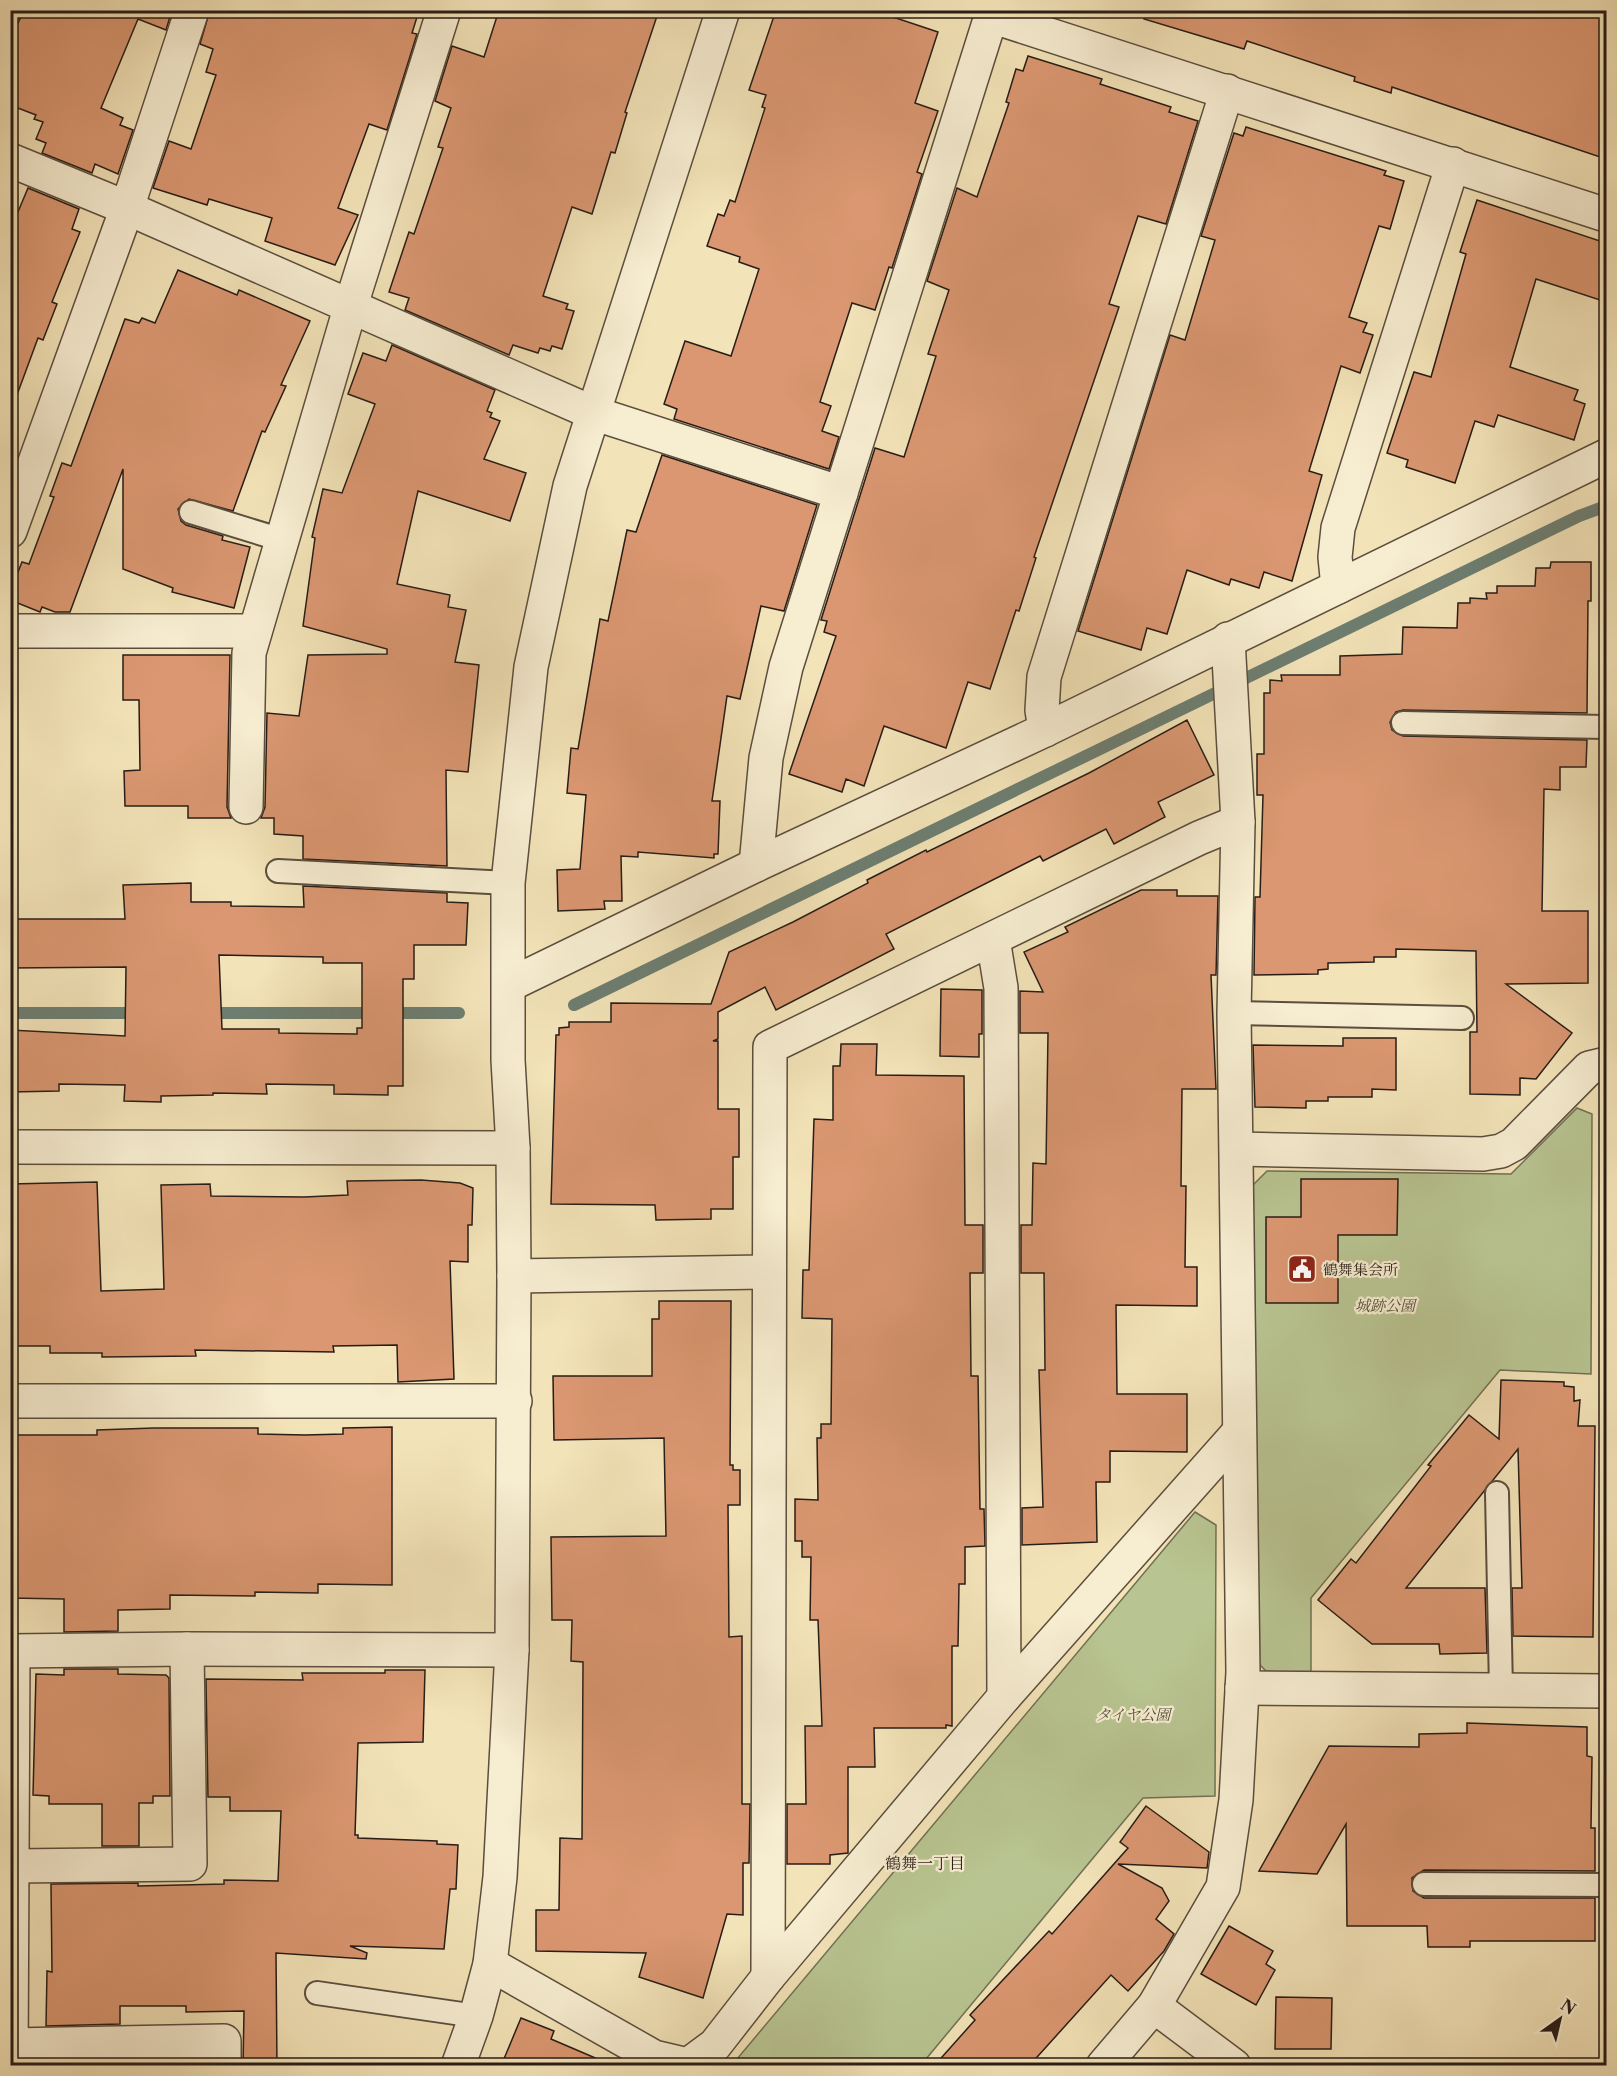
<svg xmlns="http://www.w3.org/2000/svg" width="1617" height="2076" font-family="'Libre Caslon Text','Noto Serif JP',serif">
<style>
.green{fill:#b8c491;stroke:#707054;stroke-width:1.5}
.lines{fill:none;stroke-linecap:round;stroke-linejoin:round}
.stream{stroke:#6d7e71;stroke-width:12}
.building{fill:#da9771;stroke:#281d16;stroke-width:1.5;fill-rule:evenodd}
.service-casing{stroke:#5b4e3e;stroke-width:26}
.minor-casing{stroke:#5b4e3e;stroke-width:36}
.tertiary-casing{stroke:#5b4e3e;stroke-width:36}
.service{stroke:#f7edd1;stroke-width:22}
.minor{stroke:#f7edd1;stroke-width:33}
.tertiary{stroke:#f7edd1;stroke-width:33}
.labels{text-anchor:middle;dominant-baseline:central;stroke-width:4.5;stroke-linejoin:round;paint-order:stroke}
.poi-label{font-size:15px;fill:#281d16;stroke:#f7edd1;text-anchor:start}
.park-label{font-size:15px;font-style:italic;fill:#534f3b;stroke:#f7edd1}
.neighbourhood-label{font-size:16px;fill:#281d16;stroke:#f7edd1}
</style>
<rect width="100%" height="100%" fill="#f3e3b8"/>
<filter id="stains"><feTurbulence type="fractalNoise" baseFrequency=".00333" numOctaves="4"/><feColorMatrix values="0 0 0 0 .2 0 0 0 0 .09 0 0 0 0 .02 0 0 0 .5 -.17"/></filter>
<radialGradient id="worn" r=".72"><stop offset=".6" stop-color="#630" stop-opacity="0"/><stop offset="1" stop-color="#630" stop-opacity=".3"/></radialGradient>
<g class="green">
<polygon points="1577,1108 1592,1114 1591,1374 1500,1370 1311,1598 1311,1675 1266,1671 1257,1662 1253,1185 1267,1171 1511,1174"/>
<polygon points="1195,1512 1216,1525 1215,1796 1143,1798 921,2065 732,2065"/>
</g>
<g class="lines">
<g class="stream">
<polyline points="574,1005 1579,516 1606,506"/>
<polyline points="10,1013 141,1013"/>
<polyline points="207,1013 459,1013"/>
</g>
</g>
<g class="building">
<polygon points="24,10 172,10 166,30 138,19 101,108 123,118 120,125 133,130 118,174 95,164 92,173 42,153 46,143 36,139 43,122 34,119 36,115 10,105 10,41"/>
<polygon points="210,10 397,10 417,17 412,33 417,34 387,130 369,124 338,208 358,215 335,265 265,241 272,218 209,199 207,205 153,188 169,141 191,149 216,75 206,72 213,49 200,44"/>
<polygon points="499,10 659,10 625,112 627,113 615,153 611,152 592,214 572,207 543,296 568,304 566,309 574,311 562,349 552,346 550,351 540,348 538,353 513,345 509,355 405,310 409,298 389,292 409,232 414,234 443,148 438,147 451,108 435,101 452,46 484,57"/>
<polygon points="776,10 872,10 938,32 915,103 938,111 917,172 922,174 892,268 889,267 875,310 852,303 820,402 831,406 822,431 839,437 829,469 674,419 677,409 664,404 685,341 731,356 759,269 739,262 740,257 707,246 718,214 724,216 730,200 735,202 765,108 762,107 766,95 749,90"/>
<polygon points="1145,10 1606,10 1606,159 1392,87 1391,93 1354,81 1355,77 1247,41 1244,49 1144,19"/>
<polygon points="1028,56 1102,79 1100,84 1171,107 1169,112 1198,121 1166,224 1138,216 1109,304 1119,307 1034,557 1036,558 1019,611 1016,610 990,689 968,682 946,748 884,726 864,786 846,779 842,792 789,774 836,636 824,632 827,621 821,620 875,448 904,457 936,356 928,354 949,290 927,281 957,188 977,197 1009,103 1006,102 1016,69 1023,71"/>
<polygon points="1246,127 1386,171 1384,175 1404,181 1390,229 1379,226 1349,317 1367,323 1363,332 1373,335 1360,373 1341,366 1309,471 1322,475 1292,581 1264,572 1259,588 1231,579 1229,585 1187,570 1167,634 1147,628 1141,650 1078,631 1170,335 1185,340 1215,240 1201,236 1234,133 1243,136"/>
<polygon points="28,188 79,209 72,229 80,232 52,302 57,304 43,340 38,338 14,403 10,403 10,231"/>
<polygon points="1477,200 1606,243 1606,302 1536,279 1510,367 1578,390 1574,400 1585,404 1574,440 1498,415 1494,427 1475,421 1455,483 1406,467 1408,460 1387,453 1414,372 1431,377 1466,254 1460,252"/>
<polygon points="178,270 237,295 239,290 310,321 281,385 286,386 265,432 262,431 233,511 189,499 178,509 181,521 186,525 223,536 222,540 250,547 234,608 172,592 173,588 123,569 123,469 70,612 55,612 42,607 40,612 10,600 10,592 22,562 29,564 54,497 50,496 62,463 71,466 125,319 139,323 142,318 155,323"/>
<polygon points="392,345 495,390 487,411 492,413 490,417 500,421 484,459 526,473 510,521 418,491 397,584 450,595 448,607 466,610 455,662 479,665 468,772 446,770 447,866 303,859 303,836 274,834 274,818 261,818 265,807 267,713 299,716 308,655 387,654 387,649 303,626 315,538 312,537 323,489 342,493 375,404 348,394 363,353 386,361"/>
<polygon points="662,455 817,505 784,611 761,606 740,699 727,696 712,801 720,801 718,854 714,854 714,858 638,852 638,857 621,856 622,901 604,901 605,909 558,911 557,870 580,869 586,795 567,793 571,748 578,749 600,619 608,621 627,530 636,532"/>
<polygon points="1551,562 1591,562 1591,601 1588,601 1587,713 1403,710 1396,712 1390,722 1392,730 1403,736 1587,740 1586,767 1560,767 1560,790 1544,789 1542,911 1588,911 1588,983 1506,984 1572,1033 1536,1079 1520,1078 1520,1095 1470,1094 1470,1032 1477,1032 1476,951 1396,949 1396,957 1374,957 1374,962 1328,963 1328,969 1318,970 1318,974 1254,975 1255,897 1260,897 1263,795 1257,795 1257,754 1264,754 1264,693 1270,693 1270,680 1282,681 1281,675 1340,675 1340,656 1402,654 1403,627 1457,628 1458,603 1470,603 1470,598 1487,599 1486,593 1497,593 1497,586 1535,586 1536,568 1550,568"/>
<polygon points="123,655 230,655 227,807 231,818 188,818 188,806 125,806 124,771 140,770 139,700 123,700"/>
<polygon points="1187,720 1214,775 1158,802 1165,817 1114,844 1106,829 1043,861 1040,856 886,934 894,949 776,1010 765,987 718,1012 718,1039 713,1041 718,1041 718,1109 739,1109 739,1157 733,1157 733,1209 711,1209 711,1219 656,1220 655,1205 551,1204 556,1035 559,1035 559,1028 569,1027 569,1022 611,1022 611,1003 711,1004 729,952 793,922 868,883 867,880 926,850 927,852 1089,773"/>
<path d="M191 883V902H231V906L304 907 303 886 447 893V902L468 903 466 945H414V979H403V1086H388V1095L334 1094V1085L266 1084 267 1094 213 1093V1095L161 1096V1102L124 1101 125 1085 59 1084V1091L10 1092V1030L125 1036 126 967 10 968V919H125L123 885ZM219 955 323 957V963H362V1028H357V1034L279 1033V1029H222Z"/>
<polygon points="1141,890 1177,890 1177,896 1218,896 1216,975 1211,975 1216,1089 1182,1089 1181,1186 1186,1186 1185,1267 1197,1267 1197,1306 1116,1305 1117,1394 1187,1394 1187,1452 1110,1451 1110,1482 1096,1482 1097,1542 1022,1545 1022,1508 1043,1507 1039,1370 1045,1370 1044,1273 1021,1273 1021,1225 1032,1225 1033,1163 1046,1164 1048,1033 1020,1033 1020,991 1043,992 1024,952 1068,932 1065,927"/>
<polygon points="941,989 982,990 982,1034 979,1034 979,1057 940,1056"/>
<polygon points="1343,1038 1396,1038 1396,1090 1372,1089 1372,1097 1328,1097 1328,1101 1306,1101 1306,1108 1255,1107 1253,1045 1343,1046"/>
<polygon points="841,1044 877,1044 876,1075 964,1076 965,1225 983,1225 983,1273 970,1273 971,1376 978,1376 980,1509 984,1509 985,1546 965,1547 965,1584 959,1584 958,1646 952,1646 952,1726 946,1725 946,1728 874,1728 875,1767 848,1767 848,1853 830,1855 830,1864 787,1864 787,1804 806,1804 805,1726 822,1726 818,1620 810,1620 811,1557 802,1557 802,1541 795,1541 795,1499 818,1500 817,1438 821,1438 821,1424 831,1424 832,1319 802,1318 803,1270 809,1270 814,1119 833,1120 833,1066 840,1066"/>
<polygon points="1301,1179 1398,1179 1397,1235 1338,1235 1338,1303 1266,1303 1266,1217 1301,1217"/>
<polygon points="421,1180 460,1183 473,1188 472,1225 468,1225 468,1262 450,1261 454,1379 398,1382 397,1345 333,1346 334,1352 195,1350 196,1356 102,1357 102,1353 50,1353 50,1346 10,1346 10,1184 97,1182 101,1291 164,1289 161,1185 210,1184 211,1196 304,1197 348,1195 347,1181"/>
<polygon points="659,1301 731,1301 730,1465 733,1465 733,1470 740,1470 740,1505 728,1505 729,1637 742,1636 742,1804 750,1804 749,1863 743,1863 743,1915 727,1914 703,1998 639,1977 646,1953 536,1951 536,1910 559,1910 560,1838 582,1839 583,1662 571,1661 572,1620 552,1620 551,1537 666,1536 664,1438 554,1440 553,1376 652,1376 652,1319 659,1319"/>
<polygon points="1501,1380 1564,1382 1564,1386 1574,1387 1574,1401 1580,1400 1578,1426 1595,1426 1593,1637 1513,1636 1512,1588 1522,1588 1518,1449 1406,1588 1485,1588 1487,1653 1440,1654 1439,1644 1372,1644 1318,1600 1351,1559 1356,1563 1431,1466 1428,1465 1469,1415 1499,1439"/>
<polygon points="392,1427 392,1585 318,1584 318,1593 255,1592 255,1596 170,1595 170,1609 118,1610 118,1631 64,1632 64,1599 10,1598 10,1435 97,1435 97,1430 154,1428 258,1428 258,1434 305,1435 343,1434 343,1428"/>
<polygon points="64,1669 118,1669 118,1674 166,1675 169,1678 170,1796 153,1796 153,1803 139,1803 139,1846 102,1846 102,1804 49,1804 49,1796 33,1795 36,1674 64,1675"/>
<polygon points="385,1670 425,1670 423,1742 358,1743 355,1835 358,1835 358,1838 437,1841 437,1844 458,1845 456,1889 450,1889 444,1949 350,1946 367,1953 366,1959 276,1953 277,2066 243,2066 244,2011 186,2012 186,2006 120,2006 120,2024 46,2026 47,1971 52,1972 51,1884 138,1883 138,1886 224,1884 224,1880 278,1881 281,1811 230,1811 230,1797 208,1797 206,1679 303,1680 302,1673 385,1673"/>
<polygon points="1467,1723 1587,1727 1587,1756 1592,1757 1591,1828 1595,1828 1595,1871 1424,1870 1412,1878 1413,1891 1424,1898 1595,1898 1595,1941 1470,1941 1470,1947 1428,1947 1427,1926 1347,1926 1346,1824 1317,1874 1259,1871 1329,1746 1419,1747 1419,1734 1467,1733"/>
<polygon points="1146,1806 1209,1852 1207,1868 1118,1864 1162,1888 1169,1901 1156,1919 1174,1934 1164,1951 1128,1991 1111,1975 1029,2066 934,2066 975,2020 970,2015 1049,1931 1052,1934 1128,1848 1120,1842"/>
<polygon points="1229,1926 1273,1951 1266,1964 1275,1970 1256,2005 1201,1974"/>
<polygon points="1276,1997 1332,1998 1331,2049 1275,2049"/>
<polygon points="521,2018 554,2031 551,2039 614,2066 501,2066"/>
<polygon points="121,2062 121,2066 46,2066 46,2063"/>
</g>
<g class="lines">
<g class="service-casing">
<g id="service">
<polyline points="191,512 282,540"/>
<polyline points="1403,723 1606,727"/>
<polyline points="278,871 508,883"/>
<polyline points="1234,1013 1462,1018"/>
<polyline points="1497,1493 1501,1690"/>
<polyline points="1424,1884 1606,1885"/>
<polyline points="317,1993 476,2016"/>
</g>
</g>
<g class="minor-casing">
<g id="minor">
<polyline points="991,16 1606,215"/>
<polyline points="10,160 127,208 593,413 841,493"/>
<polyline points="10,531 127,208 192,10"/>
<polyline points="1338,587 1335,557 1338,528 1453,164"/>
<polyline points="10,631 255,631"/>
<polyline points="1045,730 1042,710 1044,677 1227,91"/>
<polyline points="246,807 249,653 351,305 444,10"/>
<polyline points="756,865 766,758 786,667 993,10"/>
<polyline points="993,939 1001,988 1004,1697"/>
<polyline points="10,1147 513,1148"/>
<polyline points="1237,1149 1483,1154 1501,1151 1514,1144 1589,1068 1606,1064"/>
<polyline points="514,1276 769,1272"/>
<polyline points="10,1401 515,1401"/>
<polyline points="1242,1688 1606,1691"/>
<polyline points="14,1866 190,1864 187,1649"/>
<polyline points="490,1964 654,2057 688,2065 715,2045 768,1977 1004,1697 1239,1432"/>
<polyline points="768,1977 770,1047 1199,838 1238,822"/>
<polyline points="1154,2006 1234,2066"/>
<polyline points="11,2045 224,2041 224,2066"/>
<polyline points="11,2066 13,1651"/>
<polyline points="1103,2066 1154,2006 1223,1887 1236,1800 1243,1672 1234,1013 1238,822 1228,639"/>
</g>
</g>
<g class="tertiary-casing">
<g id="tertiary">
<polyline points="509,985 756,865 1045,730 1606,456"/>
<polyline points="10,1651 187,1649 512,1650"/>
<polyline points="458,2066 476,2016 490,1964 500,1877 512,1650 514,1276 513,1148 508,1060 508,883 531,667 570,486 723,10"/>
</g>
</g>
<use href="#service" class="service"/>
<use href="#minor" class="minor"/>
<use href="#tertiary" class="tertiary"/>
</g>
<defs>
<g id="civic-square" transform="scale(1.5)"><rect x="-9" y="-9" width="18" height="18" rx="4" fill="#8f2418" stroke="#f7edd1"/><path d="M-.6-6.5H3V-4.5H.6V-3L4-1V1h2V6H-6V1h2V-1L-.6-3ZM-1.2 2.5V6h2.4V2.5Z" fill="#fff"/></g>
</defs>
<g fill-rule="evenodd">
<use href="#civic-square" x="1302" y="1269"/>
</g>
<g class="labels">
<g class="poi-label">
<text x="1323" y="1269">鶴舞集会所</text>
</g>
<g class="park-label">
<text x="1385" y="1305">城跡公園</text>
<text x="1133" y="1714">タイヤ公園</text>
</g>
<g class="neighbourhood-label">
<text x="925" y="1863">鶴舞一丁目</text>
</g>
</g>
<rect width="1617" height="2076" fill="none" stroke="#f3e3b8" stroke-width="36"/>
<rect x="12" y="12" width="1593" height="2052" fill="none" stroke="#281d16" stroke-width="3"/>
<rect x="18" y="18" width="1581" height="2040" fill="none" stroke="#281d16" stroke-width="1.5"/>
<g transform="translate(1560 2019) rotate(34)" stroke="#f7edd1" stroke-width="4.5" paint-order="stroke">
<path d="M0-4.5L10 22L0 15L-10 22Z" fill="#281d16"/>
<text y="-9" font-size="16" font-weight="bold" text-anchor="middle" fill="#281d16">N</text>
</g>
<rect width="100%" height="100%" filter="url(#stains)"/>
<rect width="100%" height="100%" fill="url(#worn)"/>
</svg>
